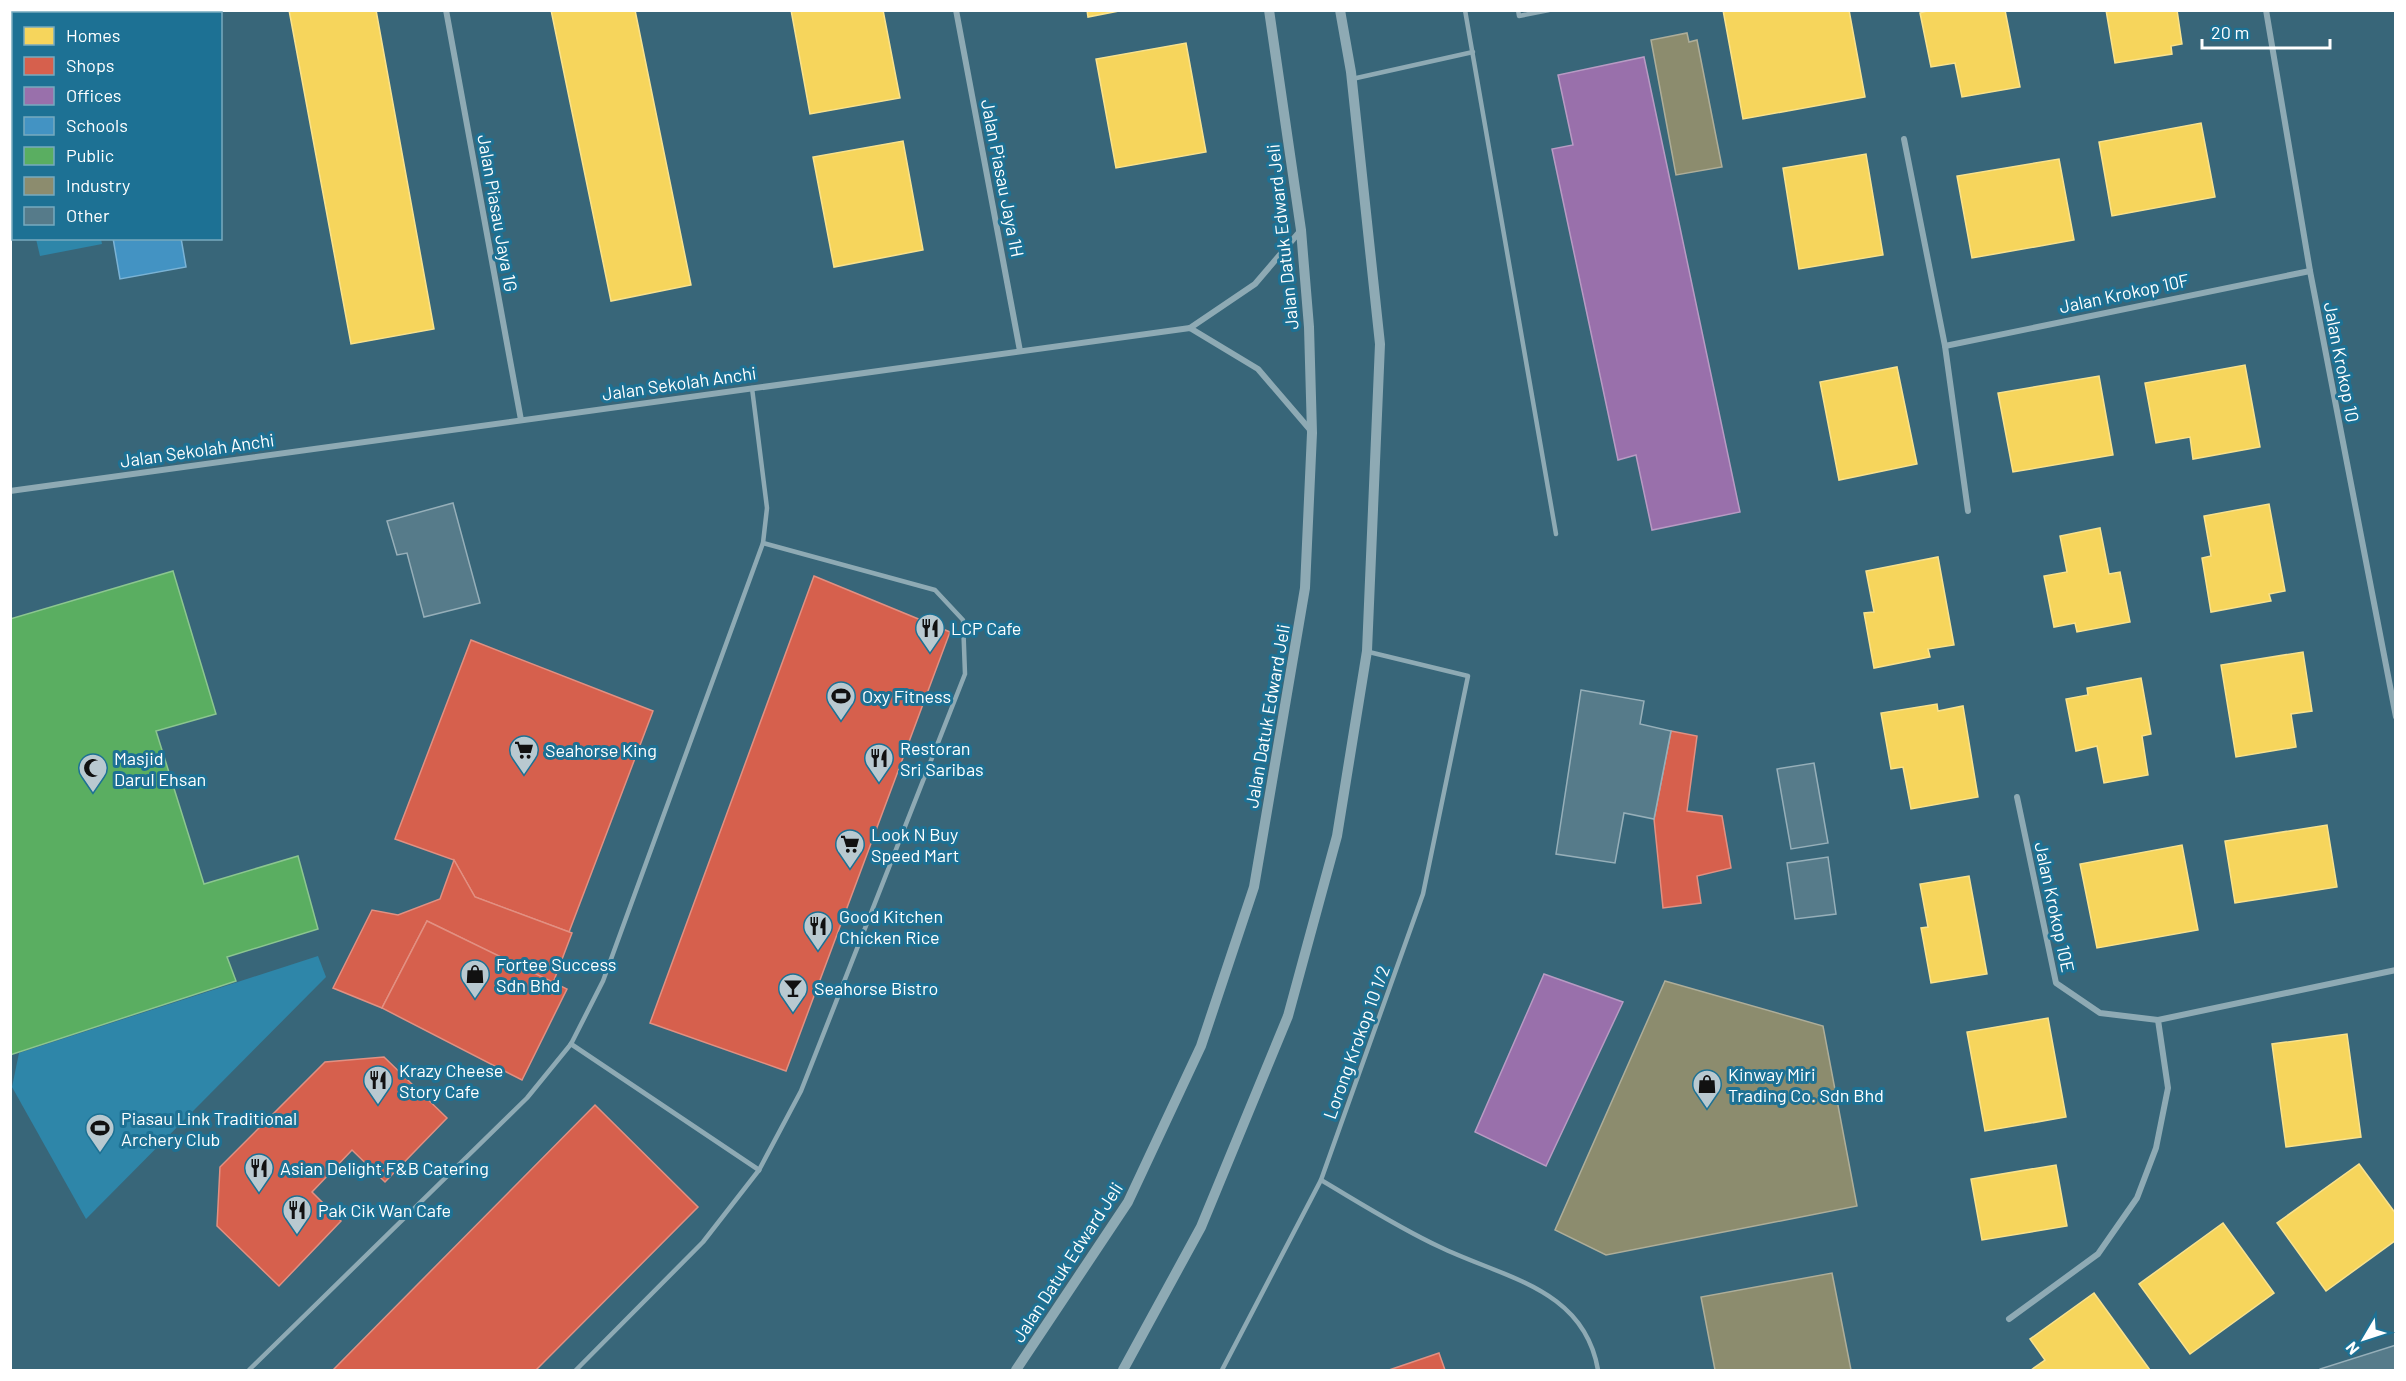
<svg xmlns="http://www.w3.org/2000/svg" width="2406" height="1381" font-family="Barlow,sans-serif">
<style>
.green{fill:#2e86a9}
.homes{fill:#f6d55c;stroke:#f9e28d;stroke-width:1.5}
.shops{fill:#d6604d;stroke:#e29082;stroke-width:1.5}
.offices{fill:#9970ab;stroke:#b89bc4;stroke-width:1.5}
.schools{fill:#4393c3;stroke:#7bb3d5;stroke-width:1.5}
.public{fill:#5aae61;stroke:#8cc690;stroke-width:1.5}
.industry{fill:#8c8c6e;stroke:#aeae9a;stroke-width:1.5}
.building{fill:#567b8a;stroke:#96afb9;stroke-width:1.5}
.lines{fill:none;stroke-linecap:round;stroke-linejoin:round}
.service{stroke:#8eaab4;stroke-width:4.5}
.pedestrian{stroke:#8eaab4;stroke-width:5}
.minor{stroke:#8eaab4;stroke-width:6}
.tertiary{stroke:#8eaab4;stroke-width:10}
.labels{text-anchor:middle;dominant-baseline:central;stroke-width:6;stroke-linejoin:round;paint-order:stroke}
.street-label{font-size:18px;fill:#fff;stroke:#1d7194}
.poi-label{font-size:18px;fill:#fff;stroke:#1d7194;text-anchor:start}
</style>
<rect width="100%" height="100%" fill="#386679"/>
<g class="green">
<polygon points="36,239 101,239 102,244 40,256"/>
<polygon points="318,956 326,977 86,1219 12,1087 19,1053"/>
</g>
<g class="homes">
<polygon points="289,10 376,10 434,329 351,344"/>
<polygon points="551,10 635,10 691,285 611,301"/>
<polygon points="791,10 883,10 900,98 810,114"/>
<polygon points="1087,10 1124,10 1088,17"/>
<polygon points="1723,10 1849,10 1865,97 1743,119"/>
<polygon points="1930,10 2005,10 2020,87 1962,97 1955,63 1931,67 1920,13"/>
<polygon points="2106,10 2177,10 2182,44 2171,46 2172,54 2115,63"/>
<polygon points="1186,43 1206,152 1116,168 1096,59"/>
<polygon points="2201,123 2215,197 2112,216 2099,142"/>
<polygon points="903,141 923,250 834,267 813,157"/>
<polygon points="1866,154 1883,255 1799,269 1783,168"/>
<polygon points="2059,159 2074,240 1972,258 1957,176"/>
<polygon points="2245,365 2260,447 2193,459 2190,437 2156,443 2145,383"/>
<polygon points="1897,367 1917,464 1839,480 1820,382"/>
<polygon points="2099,376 2113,455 2013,472 1998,393"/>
<polygon points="2269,504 2285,591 2269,594 2271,601 2211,612 2202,558 2211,556 2204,516"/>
<polygon points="2100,528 2109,574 2120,572 2130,622 2077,632 2075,623 2054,627 2044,576 2067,572 2060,536"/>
<polygon points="1938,557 1954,645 1928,649 1930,657 1874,668 1864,613 1874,612 1866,571"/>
<polygon points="2303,652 2312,711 2291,714 2296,747 2236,757 2221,665"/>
<polygon points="2141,678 2151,734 2142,736 2148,775 2104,783 2097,746 2076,751 2066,699 2088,695 2087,688"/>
<polygon points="1937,704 1938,711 1963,706 1978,797 1911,809 1903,767 1891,769 1881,713"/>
<polygon points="2327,825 2337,887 2235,903 2225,841"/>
<polygon points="2182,845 2198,930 2097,948 2080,864"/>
<polygon points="1969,876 1987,974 1931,983 1921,928 1928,927 1920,884"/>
<polygon points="2048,1018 2066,1117 1985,1131 1967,1032"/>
<polygon points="2347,1034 2361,1137 2286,1147 2272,1044"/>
<polygon points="2359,1164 2396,1214 2396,1240 2326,1291 2277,1223"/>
<polygon points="2056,1165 2067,1226 1982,1240 1971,1179"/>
<polygon points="2223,1223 2274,1293 2190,1354 2139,1284"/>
<polygon points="2094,1293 2150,1370 2031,1370 2045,1360 2030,1339"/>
</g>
<g class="shops">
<polygon points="814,576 950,632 786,1071 650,1023"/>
<polygon points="471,640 653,711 569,932 475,897 454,860 395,839"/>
<polygon points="1671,731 1697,736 1687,811 1722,816 1731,868 1697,876 1701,903 1663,908 1654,819"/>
<polygon points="454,860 475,897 572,933 553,983 427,921 382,1008 333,988 372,910 398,915 440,899"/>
<polygon points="427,921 567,989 522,1080 382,1008"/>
<polygon points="1681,1014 1797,1069 1733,1206 1617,1152"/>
<polygon points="384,1057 447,1118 385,1182 352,1150 312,1192 341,1221 279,1286 217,1226 220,1167 325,1062"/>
<polygon points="595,1105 698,1207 536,1370 333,1370"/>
<polygon points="1439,1353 1445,1370 1389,1370"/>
</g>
<g class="offices">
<polygon points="1644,57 1740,512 1652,530 1636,455 1618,460 1552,149 1573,145 1558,75"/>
<polygon points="1544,974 1623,1002 1546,1166 1475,1132"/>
</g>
<g class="schools">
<polygon points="42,10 137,10 138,14 26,14"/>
<polygon points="113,238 181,238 186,267 120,279"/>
</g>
<polygon class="public" points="173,571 216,714 156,731 204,884 298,856 318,929 227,957 236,981 10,1055 10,619"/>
<g class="industry">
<polygon points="1687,33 1689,42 1697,40 1722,167 1676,175 1651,40"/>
<polygon points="1665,981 1823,1026 1857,1206 1606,1255 1555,1230"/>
<polygon points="1832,1273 1851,1370 1715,1370 1701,1297"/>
</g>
<g class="building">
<polygon points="453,503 480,603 424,617 407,553 397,555 387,521"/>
<polygon points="1581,690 1644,701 1640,724 1671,731 1654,819 1624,813 1615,863 1556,854"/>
<polygon points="1814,763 1828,843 1791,849 1777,769"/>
<polygon points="1828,857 1836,914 1795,919 1787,863"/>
<polygon points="2396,1345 2396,1370 2320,1370 2320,1369"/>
</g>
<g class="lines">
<g class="service">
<polyline points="1465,10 1556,534"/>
<polyline points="1518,10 1519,16 1549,10"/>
<polyline points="1352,79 1473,52"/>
<path d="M1369 652 1468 676 1423 894 1321 1180C1360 1203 1399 1228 1440 1247 1504 1278 1584 1288 1598 1370"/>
<polyline points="249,1370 527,1098 571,1044 603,981 763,543 767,508 752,388"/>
<polyline points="576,1370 703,1242 759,1170 801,1091 965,674 963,620 935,590 763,543"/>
<polyline points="1222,1370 1321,1180"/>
</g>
<polyline class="pedestrian" points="571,1044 759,1170"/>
<g class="minor">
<polyline points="446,10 521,420"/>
<polyline points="956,10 1020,351"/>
<polyline points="2266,10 2310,271 2396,717"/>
<polyline points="1904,139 1945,346 1968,511"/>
<polyline points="1190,328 1255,284 1301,230"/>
<polyline points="1945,346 2310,271"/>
<polyline points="10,491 1190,328 1258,369 1312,432"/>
<polyline points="2017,797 2056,983 2100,1013 2158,1020"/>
<polyline points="2009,1319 2098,1254 2137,1198 2156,1148 2168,1088 2158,1020 2396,970"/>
</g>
<g class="tertiary">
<polyline points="1016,1370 1128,1202 1201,1046 1254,887 1305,588 1312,433 1309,327 1301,230 1269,10"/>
<polyline points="1123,1370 1201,1227 1288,1016 1337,836 1367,651 1380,344 1351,72 1340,10"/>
</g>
</g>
<defs>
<g id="restaurant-pin" transform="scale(1.5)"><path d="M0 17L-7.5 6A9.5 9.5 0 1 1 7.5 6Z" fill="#b9c9d0" stroke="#1d7194"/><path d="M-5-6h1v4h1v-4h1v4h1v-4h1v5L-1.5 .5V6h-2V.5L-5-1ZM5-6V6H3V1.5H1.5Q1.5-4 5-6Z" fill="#111"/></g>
<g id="stadium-pin" transform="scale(1.5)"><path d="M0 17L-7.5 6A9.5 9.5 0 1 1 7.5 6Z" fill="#b9c9d0" stroke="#1d7194"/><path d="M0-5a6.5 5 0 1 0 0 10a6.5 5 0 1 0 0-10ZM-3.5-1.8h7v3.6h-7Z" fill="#111"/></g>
<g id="supermarket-pin" transform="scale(1.5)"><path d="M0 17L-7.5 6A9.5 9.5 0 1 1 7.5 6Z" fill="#b9c9d0" stroke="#1d7194"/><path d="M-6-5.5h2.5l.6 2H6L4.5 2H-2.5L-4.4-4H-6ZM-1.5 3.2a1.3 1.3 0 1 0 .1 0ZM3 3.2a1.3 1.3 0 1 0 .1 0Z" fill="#111"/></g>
<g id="mosque-pin" transform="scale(1.5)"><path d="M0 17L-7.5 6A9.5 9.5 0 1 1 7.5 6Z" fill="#b9c9d0" stroke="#1d7194"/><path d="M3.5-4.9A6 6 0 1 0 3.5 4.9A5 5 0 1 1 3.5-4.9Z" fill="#111"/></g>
<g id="shop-pin" transform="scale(1.5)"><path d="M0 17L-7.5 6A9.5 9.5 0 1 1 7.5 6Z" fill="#b9c9d0" stroke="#1d7194"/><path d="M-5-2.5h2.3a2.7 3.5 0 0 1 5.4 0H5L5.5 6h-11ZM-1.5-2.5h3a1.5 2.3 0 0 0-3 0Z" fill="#111"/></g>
<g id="bar-pin" transform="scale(1.5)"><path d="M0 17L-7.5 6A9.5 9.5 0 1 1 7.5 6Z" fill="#b9c9d0" stroke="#1d7194"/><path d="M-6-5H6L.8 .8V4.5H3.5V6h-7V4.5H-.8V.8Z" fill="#111"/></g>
</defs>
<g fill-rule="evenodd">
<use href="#restaurant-pin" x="930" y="628"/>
<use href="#stadium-pin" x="841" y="696"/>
<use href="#supermarket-pin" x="524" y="750"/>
<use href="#restaurant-pin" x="879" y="758"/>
<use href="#mosque-pin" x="93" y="768"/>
<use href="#supermarket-pin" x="850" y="844"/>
<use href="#restaurant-pin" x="818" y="926"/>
<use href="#shop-pin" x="475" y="974"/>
<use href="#bar-pin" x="793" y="988"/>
<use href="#restaurant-pin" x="378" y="1080"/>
<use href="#shop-pin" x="1707" y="1084"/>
<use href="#stadium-pin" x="100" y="1128"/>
<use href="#restaurant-pin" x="259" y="1168"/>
<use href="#restaurant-pin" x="297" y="1210"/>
</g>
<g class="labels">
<g class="street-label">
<text transform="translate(1003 178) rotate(79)">Jalan Piasau Jaya 1H</text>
<text transform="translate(498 213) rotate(80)">Jalan Piasau Jaya 1G</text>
<text transform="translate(1282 237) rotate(-96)">Jalan Datuk Edward Jeli</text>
<text transform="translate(2124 293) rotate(-12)">Jalan Krokop 10F</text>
<text transform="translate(2342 362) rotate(79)">Jalan Krokop 10</text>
<text transform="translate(679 383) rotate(-8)">Jalan Sekolah Anchi</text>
<text transform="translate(197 450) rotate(-8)">Jalan Sekolah Anchi</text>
<text transform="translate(1267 716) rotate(-80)">Jalan Datuk Edward Jeli</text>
<text transform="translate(2055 907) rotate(78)">Jalan Krokop 10E</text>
<text transform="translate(1356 1042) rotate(-70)">Lorong Krokop 10 1/2</text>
<text transform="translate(1067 1262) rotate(-57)">Jalan Datuk Edward Jeli</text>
</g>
<g class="poi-label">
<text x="951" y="628">LCP Cafe</text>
<text x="862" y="696">Oxy Fitness</text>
<text x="900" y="748">Restoran<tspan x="900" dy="21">Sri Saribas</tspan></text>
<text x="545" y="750">Seahorse King</text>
<text x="114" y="758">Masjid<tspan x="114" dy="21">Darul Ehsan</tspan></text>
<text x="871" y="834">Look N Buy<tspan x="871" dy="21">Speed Mart</tspan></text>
<text x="839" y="916">Good Kitchen<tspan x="839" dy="21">Chicken Rice</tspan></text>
<text x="496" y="964">Fortee Success<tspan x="496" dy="21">Sdn Bhd</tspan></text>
<text x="814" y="988">Seahorse Bistro</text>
<text x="399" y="1070">Krazy Cheese<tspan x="399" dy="21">Story Cafe</tspan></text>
<text x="1728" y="1074">Kinway Miri<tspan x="1728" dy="21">Trading Co. Sdn Bhd</tspan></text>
<text x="121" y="1118">Piasau Link Traditional<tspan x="121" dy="21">Archery Club</tspan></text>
<text x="280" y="1168">Asian Delight F&amp;B Catering</text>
<text x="318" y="1210">Pak Cik Wan Cafe</text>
</g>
</g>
<rect width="2406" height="1381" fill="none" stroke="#ffffff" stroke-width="24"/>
<rect x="12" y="12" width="210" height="228" fill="#1d7194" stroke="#77aabf" stroke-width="1.5"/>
<rect x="24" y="27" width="30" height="18" fill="#f6d55c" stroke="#77aabf" stroke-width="1.5"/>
<text x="66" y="42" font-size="18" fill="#ffffff">Homes</text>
<rect x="24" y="57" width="30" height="18" fill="#d6604d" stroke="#77aabf" stroke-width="1.5"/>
<text x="66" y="72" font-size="18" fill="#ffffff">Shops</text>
<rect x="24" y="87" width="30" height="18" fill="#9970ab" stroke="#77aabf" stroke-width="1.5"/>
<text x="66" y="102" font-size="18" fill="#ffffff">Offices</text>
<rect x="24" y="117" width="30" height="18" fill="#4393c3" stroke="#77aabf" stroke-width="1.5"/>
<text x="66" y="132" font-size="18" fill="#ffffff">Schools</text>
<rect x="24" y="147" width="30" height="18" fill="#5aae61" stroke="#77aabf" stroke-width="1.5"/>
<text x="66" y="162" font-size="18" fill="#ffffff">Public</text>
<rect x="24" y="177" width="30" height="18" fill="#8c8c6e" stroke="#77aabf" stroke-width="1.5"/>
<text x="66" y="192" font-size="18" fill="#ffffff">Industry</text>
<rect x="24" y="207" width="30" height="18" fill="#567b8a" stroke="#77aabf" stroke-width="1.5"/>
<text x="66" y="222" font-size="18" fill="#ffffff">Other</text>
<g transform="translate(2364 1339) rotate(231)" stroke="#1d7194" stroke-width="4.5" paint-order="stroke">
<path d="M0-4.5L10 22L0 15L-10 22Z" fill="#ffffff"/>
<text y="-9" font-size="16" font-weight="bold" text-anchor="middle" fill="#ffffff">N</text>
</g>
<path d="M2202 39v9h128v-9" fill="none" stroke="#ffffff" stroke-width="3"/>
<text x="2211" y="39" font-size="18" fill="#ffffff" stroke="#1d7194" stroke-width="4.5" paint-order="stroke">20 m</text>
</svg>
